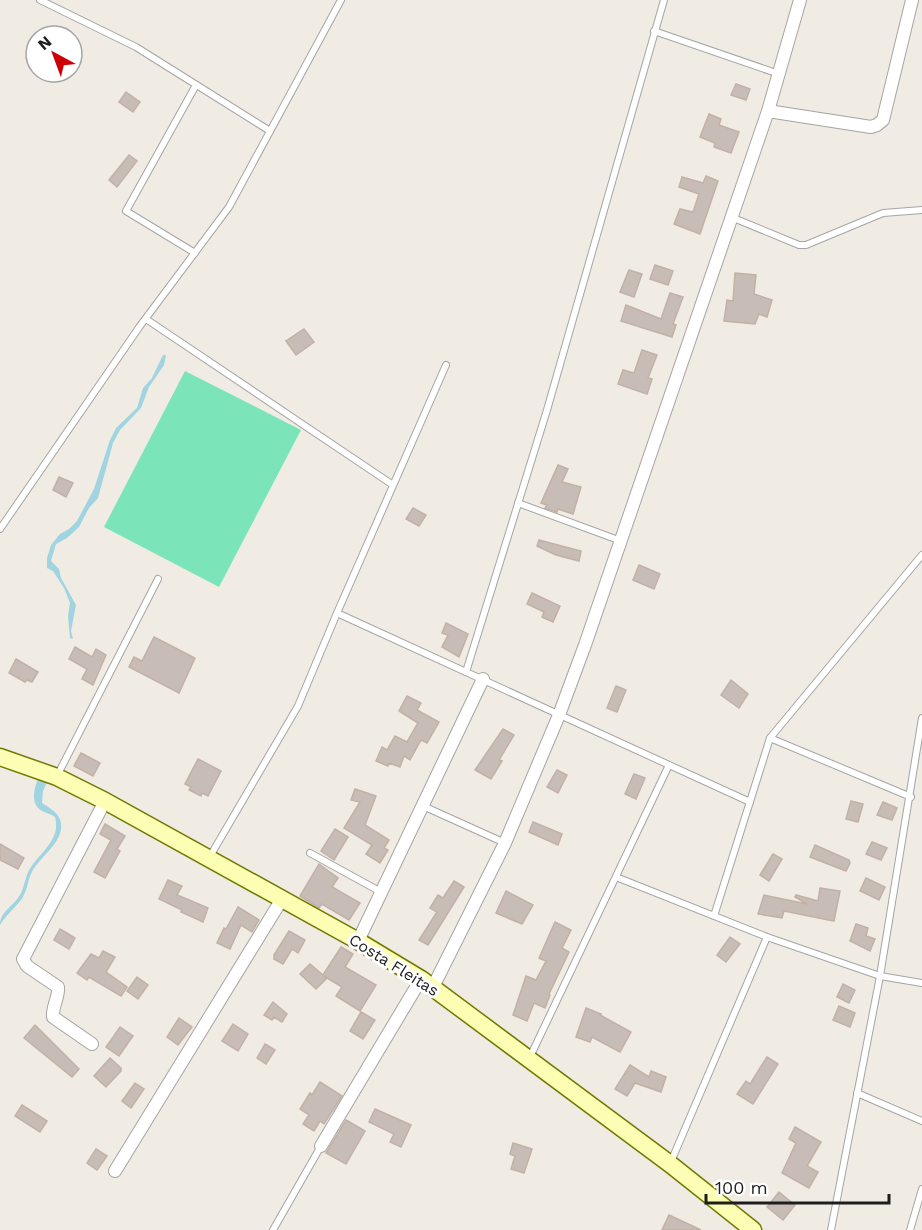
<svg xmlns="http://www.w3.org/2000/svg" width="922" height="1230" font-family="'Work Sans',sans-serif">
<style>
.pitch{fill:#7be5b9}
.water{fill:#a0d4e1}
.building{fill:#c8bdb6;stroke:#c2b1a4;stroke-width:1.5}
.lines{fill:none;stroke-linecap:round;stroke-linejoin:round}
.service-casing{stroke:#a5a5a5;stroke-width:8}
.minor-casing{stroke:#a5a5a5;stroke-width:14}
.secondary-casing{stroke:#707a00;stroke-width:19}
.service{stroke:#fff;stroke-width:6}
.minor{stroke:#fff;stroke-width:12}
.secondary{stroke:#fcfeb3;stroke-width:16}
.labels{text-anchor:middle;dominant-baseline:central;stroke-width:6;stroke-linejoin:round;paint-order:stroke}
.street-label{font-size:16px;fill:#1e1e1e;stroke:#fff}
</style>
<rect width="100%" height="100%" fill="#f0ebe3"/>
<polygon class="pitch" points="185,371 301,430 219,587 104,527"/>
<g class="water">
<polygon points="163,355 166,355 164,365 149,387 141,408 120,430 113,443 98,498 89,508 79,527 67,538 56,544 51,561 59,569 61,578 76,605 71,631 73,639 70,638 68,616 70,603 64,588 53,571 47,568 47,558 51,545 60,534 69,529 77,521 94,489 110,440 116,428 137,408 143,388 152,378"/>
<path d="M38 779 47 782 43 791 42 803C50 808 59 813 61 823 64 843 38 857 31 874 27 883 27 892 21 900 14 909 6 915 0 925 0 912 11 908 18 898 25 889 24 877 31 867 42 851 61 839 55 817 51 814 46 813 42 811 30 804 34 789 38 779Z"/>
</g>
<g class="building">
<polygon points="736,84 750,89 746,100 731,95"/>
<polygon points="126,92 140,102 133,112 119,102"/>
<polygon points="709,114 721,119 719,125 739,132 731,153 714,147 715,143 700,137"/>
<polygon points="129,155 137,161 117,187 109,180"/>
<polygon points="706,176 718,181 700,234 674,224 680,209 693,212 699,194 679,187 682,177 703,183"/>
<polygon points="655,265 673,271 668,285 650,279"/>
<polygon points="629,270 642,274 634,297 620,292"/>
<polygon points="735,273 756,275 754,294 772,300 767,317 759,314 755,324 724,321 727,300 733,301"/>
<polygon points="670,293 683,297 673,324 676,325 672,337 621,321 626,305 661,319"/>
<polygon points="304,329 314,342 296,355 286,341"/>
<polygon points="642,350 657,355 648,378 652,379 647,394 618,384 623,370 634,373"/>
<polygon points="558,465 568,469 562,482 581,487 573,514 558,509 557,512 545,508 547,505 541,503"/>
<polygon points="59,477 73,483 66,497 53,490"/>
<polygon points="413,508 426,515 419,526 406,519"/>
<polygon points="539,540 581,551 579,561 556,555 537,546"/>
<polygon points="639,565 660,574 654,589 633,580"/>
<polygon points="532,593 560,606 553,622 542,617 544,612 527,604"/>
<polygon points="446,623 468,634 459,657 442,647 448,635 442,633"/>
<polygon points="154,637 195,658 179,693 129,667 134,657 142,661"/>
<polygon points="75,647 92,657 96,649 106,655 93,685 82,679 87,669 69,659"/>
<polygon points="16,659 38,672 32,682 27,680 25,682 9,673"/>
<polygon points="731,680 748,694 739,708 721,695"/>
<polygon points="616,686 626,690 617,712 607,708"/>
<polygon points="407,696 421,703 417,710 439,722 427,743 421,740 410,760 404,756 400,767 389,763 388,766 376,761 382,747 387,750 395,736 407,742 418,723 399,711"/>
<polygon points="503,729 514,735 499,760 502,761 491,779 475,770"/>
<polygon points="81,753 100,763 93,776 74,766"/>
<polygon points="198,759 221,771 208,796 202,793 201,796 189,790 191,787 185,784"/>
<polygon points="557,770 567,775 558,793 547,787"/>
<polygon points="634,774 645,778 636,799 625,794"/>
<polygon points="355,789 376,796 365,825 389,840 384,848 388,850 380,863 366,854 372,845 344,828 360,802 351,800"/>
<polygon points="851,801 863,804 858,822 846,819"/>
<polygon points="883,802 897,808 892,820 877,815"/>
<polygon points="533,822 562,834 558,845 529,832"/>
<polygon points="105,824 125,836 117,849 120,851 105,878 94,872 111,840 100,834"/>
<polygon points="335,829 348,837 334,860 321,851"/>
<polygon points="872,842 887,848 881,860 866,854"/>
<polygon points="0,844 24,858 18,869 0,860"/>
<polygon points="815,845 849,860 850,863 846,871 810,857"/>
<polygon points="773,854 782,859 769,881 760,875"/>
<polygon points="319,864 338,878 332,887 360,903 349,920 322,904 319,908 300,896"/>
<polygon points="866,878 885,887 879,900 860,891"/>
<polygon points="168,880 182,886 177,895 208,908 203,922 181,912 182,910 159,899"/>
<polygon points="454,881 464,887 428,945 419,940 437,912 430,908 438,895 443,898"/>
<polygon points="820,888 840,891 834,921 784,911 782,918 758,914 764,895 807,904 795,897 796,895 818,901"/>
<polygon points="506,891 533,905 522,924 496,913"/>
<polygon points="238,907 259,920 252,932 241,925 230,949 217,943 224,928 226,929"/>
<polygon points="555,922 571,930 562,948 569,952 549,994 550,995 545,1008 534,1003 527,1021 513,1015 526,976 536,980 546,961 539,958"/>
<polygon points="856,924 868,928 866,936 875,939 870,951 850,941"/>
<polygon points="60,929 75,938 69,949 54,940"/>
<polygon points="289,931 305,940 298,953 292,949 283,964 274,959 274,955"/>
<polygon points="730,937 740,944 726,962 717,955"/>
<polygon points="341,947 353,954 345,967 376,985 360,1011 336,996 342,987 324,976 327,978 316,989 300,974 310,964 323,975"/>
<polygon points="103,951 115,957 106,972 127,987 121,996 89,977 87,980 77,973 91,954 99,958"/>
<polygon points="137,977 148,985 138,999 127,991"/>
<polygon points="843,984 855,990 849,1003 837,997"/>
<polygon points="273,1002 287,1014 282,1022 274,1017 272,1020 264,1015"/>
<polygon points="839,1006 855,1013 850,1027 833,1020"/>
<polygon points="586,1008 601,1014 600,1015 631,1032 620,1052 592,1037 590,1042 576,1037"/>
<polygon points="361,1012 375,1020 363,1039 350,1031"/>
<polygon points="179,1018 192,1027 178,1045 167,1037"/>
<polygon points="233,1024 248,1034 238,1051 222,1041"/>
<polygon points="35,1025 79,1069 72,1077 24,1038"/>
<polygon points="120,1027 133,1036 119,1056 106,1047"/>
<polygon points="265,1044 275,1050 266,1064 257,1058"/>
<polygon points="767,1057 778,1064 753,1104 737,1094 746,1081 750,1084"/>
<polygon points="110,1058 121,1068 121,1071 106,1087 94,1076"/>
<polygon points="630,1065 649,1077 651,1071 666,1077 661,1092 635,1083 627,1096 615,1089"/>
<polygon points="320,1082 342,1096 324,1124 320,1121 314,1131 303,1124 309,1115 300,1109 310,1093 312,1095"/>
<polygon points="135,1083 144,1089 131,1108 122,1101"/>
<polygon points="22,1105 47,1121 40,1132 15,1116"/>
<polygon points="375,1109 411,1125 401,1147 390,1142 394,1134 369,1122"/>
<polygon points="346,1120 365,1131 346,1164 326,1153"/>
<polygon points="795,1127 821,1142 807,1166 818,1172 809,1188 782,1173 796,1143 789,1139"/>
<polygon points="513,1143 532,1149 524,1173 511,1169 515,1156 510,1154"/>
<polygon points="96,1149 107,1156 97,1170 87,1163"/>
<polygon points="779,1192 795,1205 783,1220 767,1207"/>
<polygon points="669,1215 701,1230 662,1230"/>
</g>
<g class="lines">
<g class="service-casing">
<g id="service">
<polyline points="40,0 136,47 270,131"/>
<polyline points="654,31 779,74"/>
<polyline points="731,217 799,245 806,245 883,213 922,210"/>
<polyline points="195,253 126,211 196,85"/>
<polyline points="146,319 393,485"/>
<polyline points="518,503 621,541"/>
<polyline points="0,529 140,326 229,207 341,0"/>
<polyline points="337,613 750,802"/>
<polyline points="466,672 547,410 664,0"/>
<polyline points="770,738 911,797"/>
<polyline points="57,776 158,579"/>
<polyline points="423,806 505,843"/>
<polyline points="310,853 381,892"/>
<polyline points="209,858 298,706 337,613 446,365"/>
<polyline points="616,877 767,937 880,976 922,983"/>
<polyline points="714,916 770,738 922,555"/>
<polyline points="529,1059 669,765"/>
<polyline points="857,1093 922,1121"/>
<polyline points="670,1164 767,937"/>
<polyline points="273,1230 321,1146"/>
<polyline points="831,1230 880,976 922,718"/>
<polyline points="910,1230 922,1189"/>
</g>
</g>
<g class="minor-casing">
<g id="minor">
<polyline points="768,111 871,127 877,125 883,120 912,0"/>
<polyline points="358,941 483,679"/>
<polyline points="433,987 505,843 559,715 585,645 768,111 800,0"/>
<path d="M92 1044 53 1017C52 1006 59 998 58 987L27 966 23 959 105 801"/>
<polyline points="321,1146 421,979"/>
<polyline points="115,1171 282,899"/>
</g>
</g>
<g class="secondary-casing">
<polyline id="secondary" points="0,757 57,777 105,801 358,941 421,979 670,1164 753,1230"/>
</g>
<use href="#service" class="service"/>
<use href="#minor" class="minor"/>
<use href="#secondary" class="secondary"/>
</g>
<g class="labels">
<g class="street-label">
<text transform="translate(394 965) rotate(32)">Costa Fleitas</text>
</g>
</g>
<g transform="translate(54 54) rotate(319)"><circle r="28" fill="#ffffff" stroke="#a5a5a5" stroke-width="1.5"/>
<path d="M0-4.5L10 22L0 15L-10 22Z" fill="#cc0006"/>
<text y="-9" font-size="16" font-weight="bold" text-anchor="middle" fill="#1e1e1e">N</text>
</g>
<path d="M706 1194v9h183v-9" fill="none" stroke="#1e1e1e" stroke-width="3"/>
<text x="715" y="1194" font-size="18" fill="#1e1e1e" stroke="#ffffff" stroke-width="4.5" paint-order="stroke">100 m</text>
</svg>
